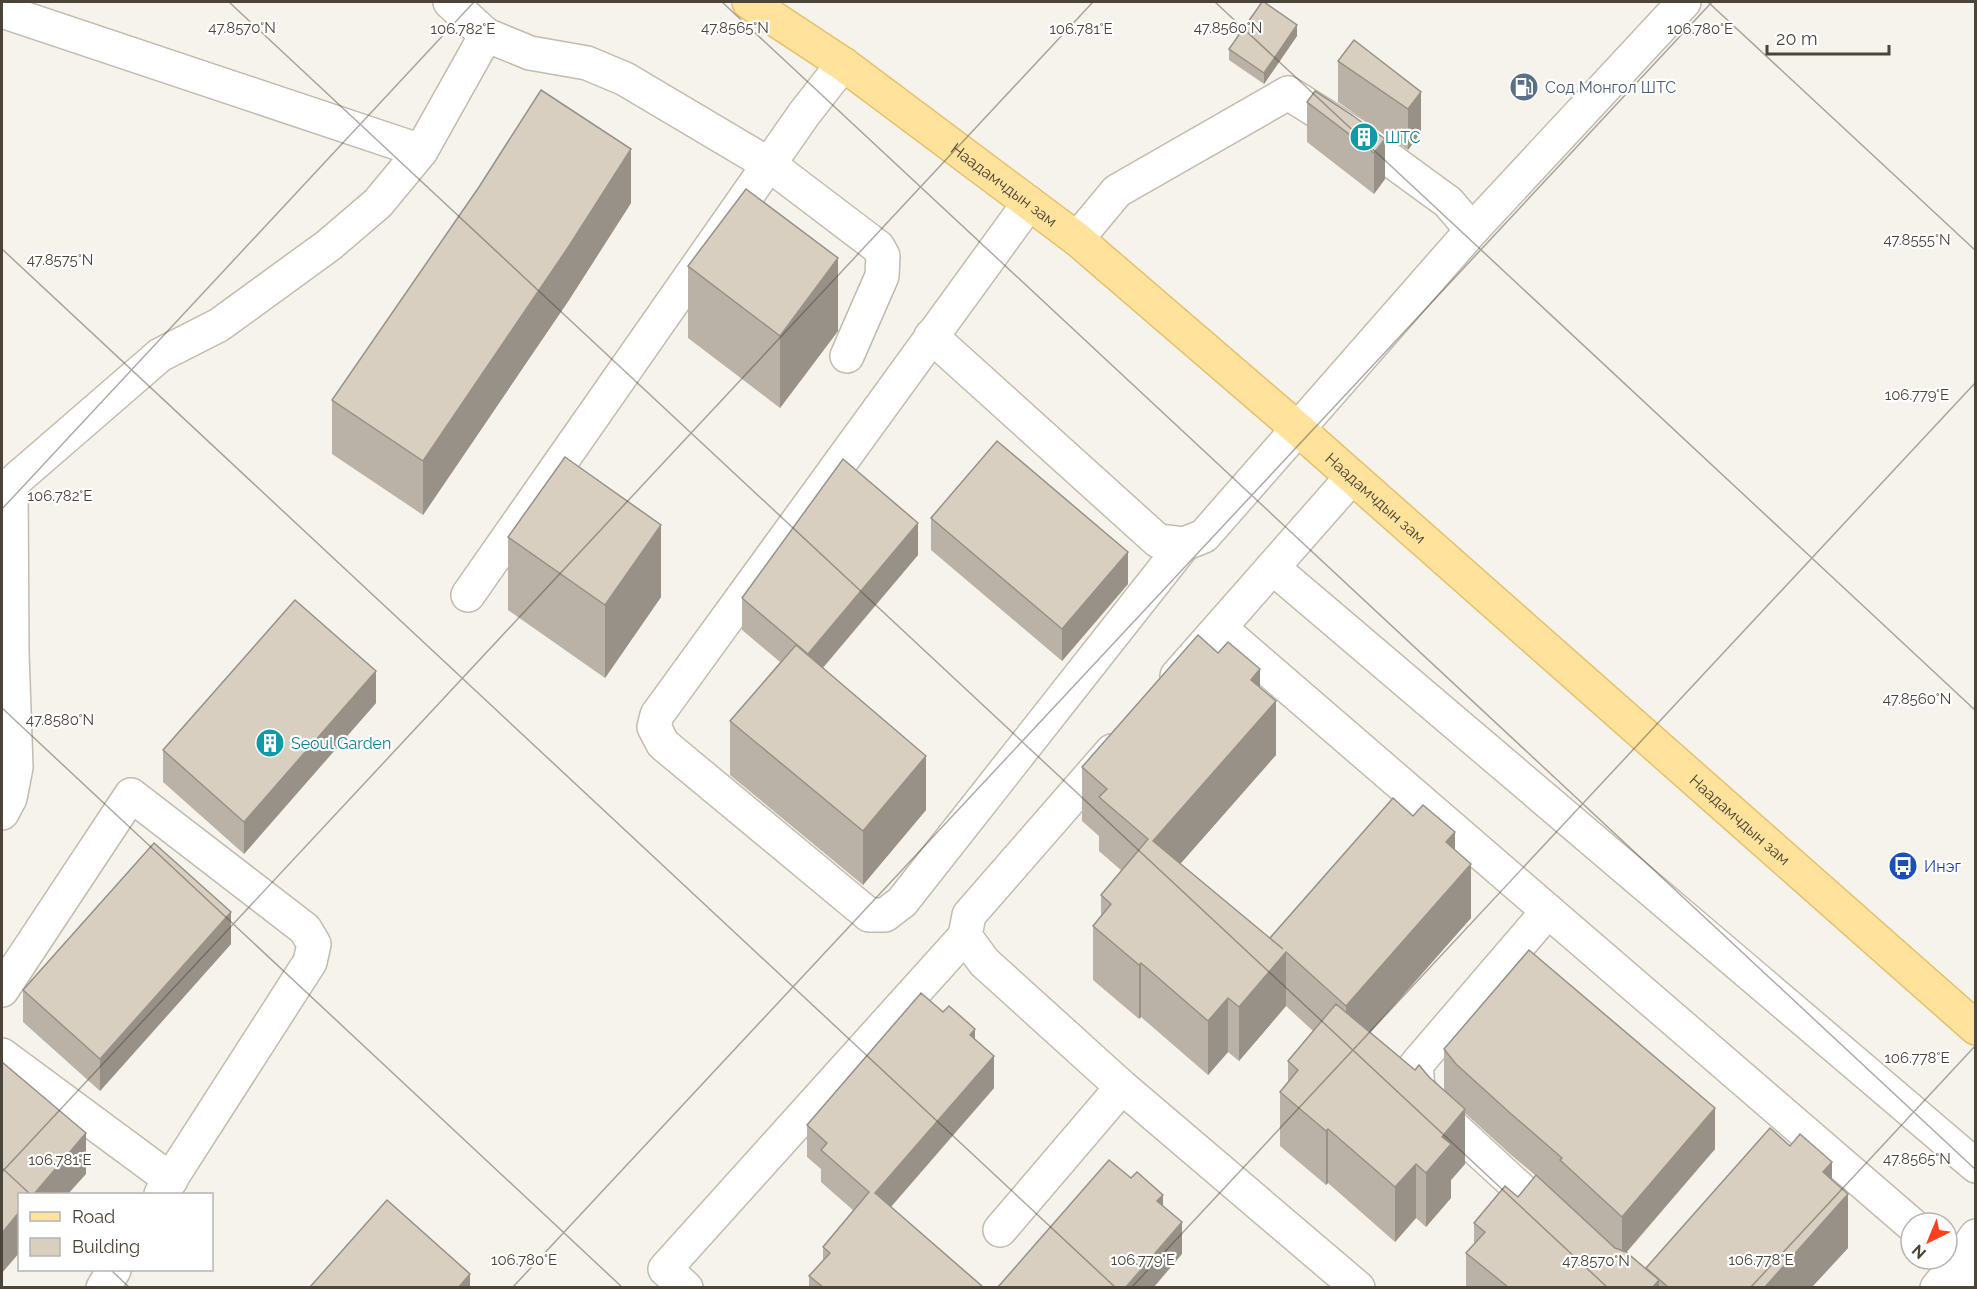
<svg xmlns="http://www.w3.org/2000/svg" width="1977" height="1289" font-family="Raleway,sans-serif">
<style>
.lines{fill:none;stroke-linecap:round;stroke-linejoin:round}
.minor-casing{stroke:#c2bbae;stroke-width:36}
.major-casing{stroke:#e6c16a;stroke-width:36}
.minor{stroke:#fff;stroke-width:33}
.major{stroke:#ffe39c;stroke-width:33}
.wall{fill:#bab2a6}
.shaded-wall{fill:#979187}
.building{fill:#d8cfc1;stroke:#979187;stroke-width:1.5}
.ticks{fill:none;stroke:#4b4439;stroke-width:1.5;stroke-opacity:0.45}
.labels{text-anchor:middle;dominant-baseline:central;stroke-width:4.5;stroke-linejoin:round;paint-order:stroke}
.service-label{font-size:16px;fill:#4e5e75;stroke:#fff;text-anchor:start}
.culture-label{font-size:16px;fill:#0d838f;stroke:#fff;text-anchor:start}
.street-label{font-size:16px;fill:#4b4439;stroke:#fff}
.transit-label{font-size:16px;fill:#164399;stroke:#fff;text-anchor:start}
.ticks-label{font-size:15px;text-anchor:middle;fill:#4b4439;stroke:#fff;stroke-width:4.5;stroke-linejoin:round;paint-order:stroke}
</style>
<rect width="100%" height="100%" fill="#f6f3ec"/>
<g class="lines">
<g class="minor-casing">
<g id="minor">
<polyline points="2,11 421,151"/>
<polyline points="486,35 530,53 587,63 625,79 770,165 878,247 883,256 882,276 847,356"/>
<polyline points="1029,203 657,715 654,727 663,744 869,915 885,915 902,902 1184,544"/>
<polyline points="1077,239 1117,191 1288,93 1363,140 1448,202 1472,230"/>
<polyline points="931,336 1158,541 1184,544 1204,536 1472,230 1684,2"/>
<polyline points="2,495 11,484 160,355 219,325 329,245 378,203 421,151 486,35 450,2"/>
<polyline points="1273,568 1976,1166"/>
<polyline points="468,595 804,114 843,64"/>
<polyline points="1220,628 1911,1224"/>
<polyline points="1177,676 1352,477"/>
<polyline points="1112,751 969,915 965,936 984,962 1122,1087 1358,1288"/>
<polyline points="2,813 10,798 16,767 12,653 11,484"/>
<polyline points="1548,911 1416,1065 1418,1088 1442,1117 1556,1222"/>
<polyline points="2,990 131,795 305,929 314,944 310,962 161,1194"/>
<polyline points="2,1055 171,1180"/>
<polyline points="1000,1230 1122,1087"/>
<polyline points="1947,1255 1957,1264 1976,1236"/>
<polyline points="103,1288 114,1270"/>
<polyline points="686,1288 665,1269 965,936"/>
<polyline points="1937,1288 1957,1264 1976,1280"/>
</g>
</g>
<g class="major-casing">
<g id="major">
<path id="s1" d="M749 2 843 64 1077 239 1298 429 1976 1028"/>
</g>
</g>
<use href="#minor" class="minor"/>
<use href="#major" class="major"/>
</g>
<g class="wall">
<polygon points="1297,36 1264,84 1229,60 1229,49"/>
<polygon points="1338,61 1421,92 1421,132 1408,150 1338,102"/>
<polygon points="1307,102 1385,139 1385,179 1374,194 1307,142"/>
<polygon points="631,203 569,300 423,515 332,454 332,400"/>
<polygon points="688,266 838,331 780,408 688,338"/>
<polygon points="931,518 1128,584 1062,661 931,550"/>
<polygon points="508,537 661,597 605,678 508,610"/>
<polygon points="918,555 823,668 926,810 863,885 730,775 730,721 780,662 742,630 742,598"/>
<polygon points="1218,653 1260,687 1276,755 1180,864 1270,939 1413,816 1455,850 1471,918 1370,1032 1415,1070 1429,1077 1444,1090 1444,1049 1715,1149 1627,1252 1646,1269 1790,1146 1832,1179 1848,1248 1812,1287 1466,1287 1466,1253 1474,1244 1474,1223 1518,1197 1536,1176 1510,1154 1465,1113 1465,1164 1451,1180 1451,1198 1426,1227 1416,1218 1395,1242 1328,1183 1326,1185 1280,1146 1280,1092 1288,1082 1288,1061 1313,1031 1286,1006 1239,1061 1228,1052 1208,1075 1141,1017 1139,1019 1093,980 1093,926 1101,916 1101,895 1122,871 1099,851 1099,836 1082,821 1082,767"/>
<polygon points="376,703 244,854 163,782 163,750"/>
<polygon points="231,944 100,1091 23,1022 23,990"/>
<polygon points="975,1039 994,1088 891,1207 983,1287 809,1287 809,1276 823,1261 823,1247 854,1211 821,1182 821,1169 807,1157 807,1125"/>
</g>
<g class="shaded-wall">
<polygon points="1297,25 1297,36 1264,84 1264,73"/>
<polygon points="1421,92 1421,132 1408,150 1408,109"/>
<polygon points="1385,139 1385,179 1374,194 1374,153"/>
<polygon points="631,149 631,203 569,300 423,515 423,461"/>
<polygon points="838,258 838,331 780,408 780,336"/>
<polygon points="918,523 918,555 808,685 808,654"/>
<polygon points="661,525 661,597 605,678 605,605"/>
<polygon points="1128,552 1128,584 1062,661 1062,629"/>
<polygon points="1260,669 1260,719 1276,701 1276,755 1153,895 1153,841 1251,680"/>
<polygon points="376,671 376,703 244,854 244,822"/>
<polygon points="926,756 926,810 863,885 863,831"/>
<polygon points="1455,832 1455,882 1471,864 1471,918 1346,1060 1346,1006 1446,842"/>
<polygon points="231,912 231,944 100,1091 100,1059"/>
<polygon points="1286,952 1286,1006 1239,1061 1239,1007"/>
<polygon points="1141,963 1141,1017 1139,1019 1139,965"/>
<polygon points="1228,998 1228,1052 1208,1075 1208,1021"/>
<polygon points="975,1029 975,1061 970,1035"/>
<polygon points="994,1056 994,1088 875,1225 875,1193"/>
<polygon points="1715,1108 1715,1149 1622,1257 1622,1217"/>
<polygon points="1465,1109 1465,1164 1451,1180 1451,1198 1426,1227 1426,1173 1442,1137"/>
<polygon points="1328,1129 1328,1183 1326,1185 1326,1131"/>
<polygon points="86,1133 86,1174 68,1194 34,1194"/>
<polygon points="1832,1162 1832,1212 1848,1194 1848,1248 1812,1287 1765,1287 1823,1172"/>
<polygon points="1416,1164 1416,1218 1395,1242 1395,1187"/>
<polygon points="1163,1195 1163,1227 1157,1201"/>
<polygon points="20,1211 20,1252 2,1273 2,1233"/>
<polygon points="1182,1222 1182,1254 1154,1287 1126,1287"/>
<polygon points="470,1274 470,1287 459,1287"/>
<polygon points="1659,1280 1659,1287 1653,1287"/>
</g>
<g class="building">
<polygon points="1262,2 1264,2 1297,25 1264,73 1229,49"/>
<polygon points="1354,40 1421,92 1408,109 1338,61"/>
<polygon points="541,90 631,149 569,246 423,461 332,400 479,187"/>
<polygon points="1315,91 1352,115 1385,139 1374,153 1307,102"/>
<polygon points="746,189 838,258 780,336 688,266"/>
<polygon points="997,441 1128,552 1062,629 931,518"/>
<polygon points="565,457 661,525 605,605 508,537"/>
<polygon points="843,459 918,523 808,654 742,598"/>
<polygon points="295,600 376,671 244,822 163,750"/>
<polygon points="1198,635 1218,653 1228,642 1260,669 1251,680 1276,701 1153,841 1283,949 1270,938 1393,798 1413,816 1423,805 1455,832 1446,842 1471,864 1346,1006 1286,952 1239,1007 1228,998 1208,1021 1141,963 1139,965 1093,926 1111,904 1101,895 1148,839 1099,797 1107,789 1082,767"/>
<polygon points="796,645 926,756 863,831 730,721"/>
<polygon points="154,843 231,912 100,1059 23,990"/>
<polygon points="1529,950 1715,1108 1622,1217 1560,1160 1562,1158 1510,1113 1456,1064 1444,1049"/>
<polygon points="921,993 943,1012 949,1006 975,1029 970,1035 994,1056 875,1193 983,1287 823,1287 809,1276 830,1253 823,1247 869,1192 821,1150 827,1143 807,1125"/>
<polygon points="1336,1004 1415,1070 1419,1065 1429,1077 1465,1109 1442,1137 1451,1144 1426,1173 1416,1164 1395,1187 1328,1129 1326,1131 1280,1092 1298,1070 1288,1061"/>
<polygon points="2,1062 86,1133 34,1194 20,1194 20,1211 2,1233"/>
<polygon points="1770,1128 1790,1146 1800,1134 1832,1162 1823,1172 1848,1194 1765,1287 1668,1287 1646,1268"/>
<polygon points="1109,1160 1131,1178 1137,1172 1163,1195 1157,1201 1182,1222 1126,1287 998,1287"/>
<polygon points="1536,1175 1615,1248 1626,1252 1659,1280 1653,1287 1508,1287 1466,1253 1485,1232 1474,1223 1505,1186 1518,1197"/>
<polygon points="387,1200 470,1274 459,1287 310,1287"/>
</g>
<path class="ticks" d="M229 2 1608 1288M722 2 1976 1170M1215 2 1976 711M1708 2 1976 251M2 249 1116 1288M2 509 474 2M2 708 623 1288M2 1168 30 1194M2 1172 1093 2M111 1270 130 1288M512 1288 1712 2M1131 1288 1976 382M1750 1288 1976 1045"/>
<defs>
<g id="fuel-disc" transform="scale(1.5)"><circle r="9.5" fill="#5c6f8a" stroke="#fff"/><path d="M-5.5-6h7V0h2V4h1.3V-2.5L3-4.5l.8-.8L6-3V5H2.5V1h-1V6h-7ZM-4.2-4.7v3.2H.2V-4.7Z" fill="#fff"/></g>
<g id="building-disc" transform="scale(1.5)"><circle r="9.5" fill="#0f9aa8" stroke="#fff"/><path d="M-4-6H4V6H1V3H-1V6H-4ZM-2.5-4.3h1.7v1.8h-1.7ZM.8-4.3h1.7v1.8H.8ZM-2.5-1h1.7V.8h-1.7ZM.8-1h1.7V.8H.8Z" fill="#fff"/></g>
<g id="bus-disc" transform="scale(1.5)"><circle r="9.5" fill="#1a4fb4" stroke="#fff"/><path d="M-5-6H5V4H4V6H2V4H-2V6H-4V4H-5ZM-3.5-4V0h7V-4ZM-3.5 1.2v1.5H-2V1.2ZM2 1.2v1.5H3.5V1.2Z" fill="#fff"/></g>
</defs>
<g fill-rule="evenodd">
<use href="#fuel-disc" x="1524" y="87"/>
<use href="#building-disc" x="1364" y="137"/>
<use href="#building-disc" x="270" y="743"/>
<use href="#bus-disc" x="1903" y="866"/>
</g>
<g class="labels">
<g class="service-label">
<text x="1545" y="87">Сод Монгол ШТС</text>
</g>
<g class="culture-label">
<text x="1385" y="137">ШТС</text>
<text x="291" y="743">Seoul Garden</text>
</g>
<g class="street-label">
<text stroke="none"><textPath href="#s1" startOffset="314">Наадамчдын зам</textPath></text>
<text stroke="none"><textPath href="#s1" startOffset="800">Наадамчдын зам</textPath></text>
<text stroke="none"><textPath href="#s1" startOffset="1286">Наадамчдын зам</textPath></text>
</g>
<g class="transit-label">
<text x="1924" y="866">Инэг</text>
</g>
</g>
<g class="ticks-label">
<text x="735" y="33">47.8565°N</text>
<text x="1228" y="33">47.8560°N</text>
<text x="242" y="33">47.8570°N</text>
<text x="463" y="34">106.782°E</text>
<text x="1081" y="34">106.781°E</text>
<text x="1700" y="34">106.780°E</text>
<text x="1917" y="245">47.8555°N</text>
<text x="60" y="265">47.8575°N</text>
<text x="1917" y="400">106.779°E</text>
<text x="60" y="501">106.782°E</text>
<text x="1917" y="704">47.8560°N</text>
<text x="60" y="725">47.8580°N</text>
<text x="1917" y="1063">106.778°E</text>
<text x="1917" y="1164">47.8565°N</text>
<text x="60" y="1165">106.781°E</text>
<text x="524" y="1265">106.780°E</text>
<text x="1143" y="1265">106.779°E</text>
<text x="1761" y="1265">106.778°E</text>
<text x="1596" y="1266">47.8570°N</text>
</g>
<rect width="1977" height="1289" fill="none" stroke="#4b4439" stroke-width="6"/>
<rect x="18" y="1193" width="195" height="78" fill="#ffffff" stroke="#b7b4b0" stroke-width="1.5"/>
<rect x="30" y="1212" width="30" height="9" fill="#ffe39c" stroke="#b7b4b0" stroke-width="1.5"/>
<text x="72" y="1223" font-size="18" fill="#4b4439">Road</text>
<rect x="30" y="1238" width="30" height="18" fill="#d8cfc1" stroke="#b7b4b0" stroke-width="1.5"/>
<text x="72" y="1253" font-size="18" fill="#4b4439">Building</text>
<g transform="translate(1929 1241) rotate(223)"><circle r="28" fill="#ffffff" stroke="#b7b4b0" stroke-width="1.5"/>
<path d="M0-4.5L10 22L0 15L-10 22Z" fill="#fc3f1d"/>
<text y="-9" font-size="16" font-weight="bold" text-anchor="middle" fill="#4b4439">N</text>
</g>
<path d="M1767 45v9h122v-9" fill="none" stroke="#4b4439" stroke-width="3"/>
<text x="1776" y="45" font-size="18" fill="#4b4439" stroke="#ffffff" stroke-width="4.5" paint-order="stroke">20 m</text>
</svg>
